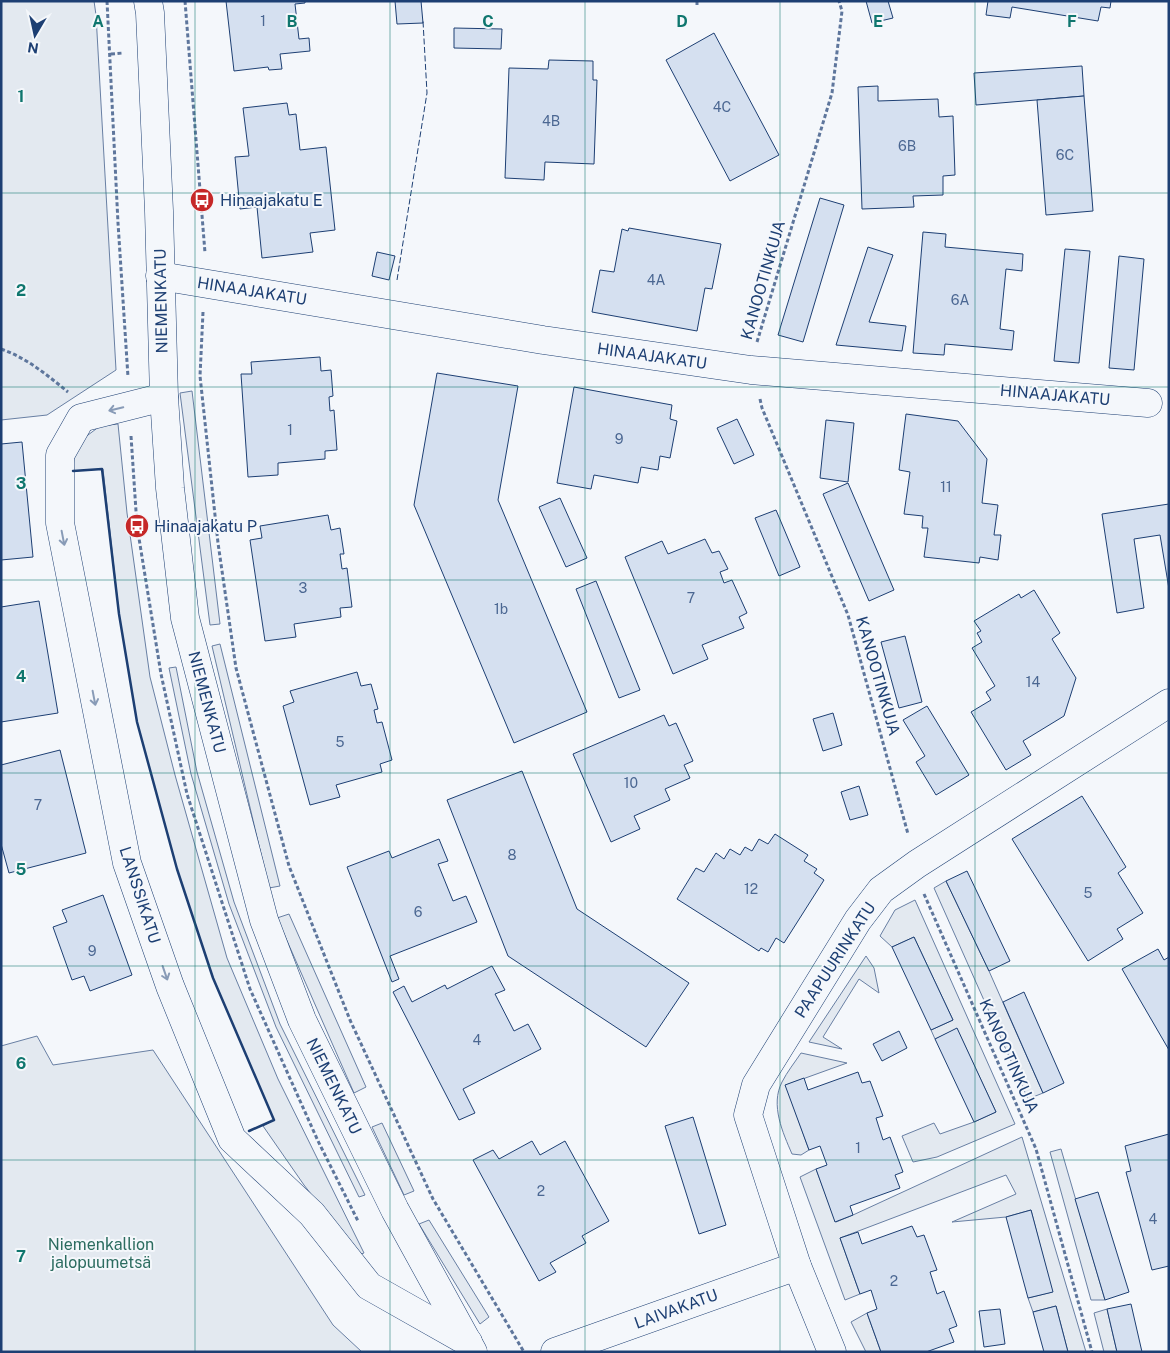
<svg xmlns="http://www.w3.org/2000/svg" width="1170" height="1353" font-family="'Public Sans',sans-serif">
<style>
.green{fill:#e3e9f0;stroke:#687fa3}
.building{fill:#d5e0f0;stroke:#1d3f73}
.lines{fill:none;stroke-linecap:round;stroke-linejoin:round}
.minor-casing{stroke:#1d3f73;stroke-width:29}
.tertiary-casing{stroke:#1d3f73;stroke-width:29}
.path{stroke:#5e769c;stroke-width:3;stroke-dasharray:4 2.5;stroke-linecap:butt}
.minor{stroke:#f4f7fb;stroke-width:28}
.tertiary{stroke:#f4f7fb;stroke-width:28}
.fence{stroke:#1d3f73;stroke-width:1;stroke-dasharray:6 2.5;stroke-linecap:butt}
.wall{stroke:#1d3f73;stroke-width:2.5}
.oneway{stroke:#889bb7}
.grid{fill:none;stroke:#0f766e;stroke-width:1;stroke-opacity:0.55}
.labels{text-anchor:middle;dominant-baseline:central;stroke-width:4;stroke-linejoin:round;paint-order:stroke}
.number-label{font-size:14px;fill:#4b6792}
.poi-label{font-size:16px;fill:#1d3f73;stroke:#f4f7fb;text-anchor:start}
.street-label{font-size:16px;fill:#1d3f73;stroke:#f4f7fb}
.park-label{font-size:16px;fill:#2c6c60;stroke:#f4f7fb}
.grid-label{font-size:16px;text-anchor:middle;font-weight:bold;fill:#0f766e;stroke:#f4f7fb;stroke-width:4;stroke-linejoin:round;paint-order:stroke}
</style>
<rect width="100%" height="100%" fill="#f4f7fb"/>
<g class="green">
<polygon points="1,1 94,1 96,15 116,370 47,415 1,420"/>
<polygon points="192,391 220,624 210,625 180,393"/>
<polygon points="118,424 127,513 150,677 175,775 227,958 278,1079 364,1253 358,1255 304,1185 263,1126 274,1120 213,978 177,869 137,722 119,614 103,469 73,471 74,455 84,438 100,426"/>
<polygon points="220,644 280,886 269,888 212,646"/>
<polygon points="176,667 197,772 234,902 280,1024 365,1195 359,1197 276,1027 229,904 191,774 169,668"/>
<polygon points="946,881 989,971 1043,1093 1028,1099 934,888"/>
<polygon points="915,900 1015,1124 937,1157 913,1162 902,1136 934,1123 940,1134 974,1122 996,1112 957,1029 935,1039 931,1030 953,1020 914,937 892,947 880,936 895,910"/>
<polygon points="289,914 366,1087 354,1093 277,918"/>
<polygon points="866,956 874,968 879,993 859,979 823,1037 842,1049 809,1042"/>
<polygon points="37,1036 53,1065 153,1050 333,1325 362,1352 1,1352 1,1046"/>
<path d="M801 1053 847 1063 786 1085 809 1150 801 1155 792 1154C783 1133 770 1105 782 1082 787 1072 795 1062 801 1053Z"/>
<polygon points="382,1123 414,1191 404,1195 372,1127"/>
<polygon points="1022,1137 1086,1352 1068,1352 1056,1306 1033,1312 1028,1298 1052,1292 1031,1210 1006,1217 952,1222 1016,1194 1006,1175 840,1238 860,1294 845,1300 800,1177 816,1169 836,1222 853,1215"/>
<polygon points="1061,1149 1105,1300 1091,1300 1050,1152"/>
<polygon points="429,1220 489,1317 480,1324 419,1224"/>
<polygon points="1107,1309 1117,1352 1104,1352 1094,1313"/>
<polygon points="867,1313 881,1352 866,1352 851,1322"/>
</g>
<g class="building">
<polygon points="226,1 305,1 305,3 295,4 299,39 309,38 310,51 280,54 282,69 269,70 268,67 234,71"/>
<polygon points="395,1 421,1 423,23 397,24"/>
<polygon points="866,1 888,1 893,18 872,23"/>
<polygon points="988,1 1111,1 1110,8 1101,7 1098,21 1012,7 1010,18 986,15"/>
<polygon points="454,28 502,29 501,49 454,48"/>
<polygon points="714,33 779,155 730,181 666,60"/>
<polygon points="549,60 593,61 593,80 597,80 594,164 545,162 544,180 505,178 509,68 548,69"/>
<polygon points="1082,66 1084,96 976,105 974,73"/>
<polygon points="878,86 878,101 938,99 939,117 953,116 955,175 943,176 943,195 913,196 914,207 862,209 858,87"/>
<polygon points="1084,96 1093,211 1046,215 1037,100"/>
<polygon points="287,103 289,115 296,114 300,150 326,147 335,230 310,233 313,252 262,258 257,207 240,209 235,157 249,156 243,108"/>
<polygon points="820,198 844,205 803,342 778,335"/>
<polygon points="629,228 721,244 712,289 705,288 697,331 592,312 600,270 614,272 622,229 628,231"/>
<polygon points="923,232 946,234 945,247 1023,254 1022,271 1006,269 1000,329 1014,331 1012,350 945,344 944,355 913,353"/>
<polygon points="868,247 893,255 869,322 906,326 902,351 836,345"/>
<polygon points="1065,249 1090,251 1079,363 1054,361"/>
<polygon points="377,252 395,256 389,280 372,276"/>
<polygon points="1119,256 1144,259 1134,370 1109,368"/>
<polygon points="320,357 321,371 331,370 333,396 329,397 330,411 334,410 337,450 325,451 325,459 278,463 278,475 248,477 241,374 252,374 251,362"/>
<polygon points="437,373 518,386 498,500 587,712 514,743 414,505"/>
<polygon points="574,387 672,405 670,419 677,421 670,458 660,456 658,470 641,467 638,483 594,475 591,489 557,483"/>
<polygon points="906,414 958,421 987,459 982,503 998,505 994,535 1001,535 998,560 980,557 979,563 924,557 928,528 922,528 923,516 904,514 910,472 899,470"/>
<polygon points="737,419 754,455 734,464 717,428"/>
<polygon points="826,420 854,423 848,482 820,478"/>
<polygon points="22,442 33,557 1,560 1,444"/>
<polygon points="848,483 894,590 869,601 823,494"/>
<polygon points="560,498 587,558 566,567 539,507"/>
<polygon points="1169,504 1169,589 1160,535 1134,539 1144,608 1117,613 1102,514"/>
<polygon points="776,510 800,567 779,576 755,518"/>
<polygon points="328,515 331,530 340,528 344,554 340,554 342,569 347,568 352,607 340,608 341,617 294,624 296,637 265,641 250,540 262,538 260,526"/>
<polygon points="705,539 712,553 719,551 728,569 720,572 724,583 732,580 747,613 739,617 744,628 702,645 708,659 673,674 625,557 662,541 668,554"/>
<polygon points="596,581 640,690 619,698 576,589"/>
<polygon points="1034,590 1060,633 1052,639 1076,678 1064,716 1023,741 1031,755 1006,770 971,712 991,700 986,692 995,686 972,648 982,642 977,633 981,631 974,621 1019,594 1021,598"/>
<polygon points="39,601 58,713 1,722 1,607"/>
<polygon points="905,636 922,702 899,708 881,642"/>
<polygon points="357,672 361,686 371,684 378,709 374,710 377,723 382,722 392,760 380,764 382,772 336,785 340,797 310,805 283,706 294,702 290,691"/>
<polygon points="927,706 969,775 936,795 916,762 925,756 903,720"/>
<polygon points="833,713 842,745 823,751 813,719"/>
<polygon points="664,715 669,726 676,723 693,761 684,765 690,778 665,789 670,800 634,816 640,829 611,842 573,754"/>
<polygon points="60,750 86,853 9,873 1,844 1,765"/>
<polygon points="522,771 577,909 689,983 646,1047 508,956 447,800"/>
<polygon points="859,786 868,815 850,820 841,792"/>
<polygon points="1082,796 1126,867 1118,873 1143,913 1117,929 1123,939 1088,961 1012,839"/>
<polygon points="775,834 808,855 804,861 817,869 814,873 824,880 784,943 776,938 768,952 761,948 759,951 677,899 696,868 704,872 716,853 724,859 730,849 740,855 745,847 752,851 759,839 768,844"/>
<polygon points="439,839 448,861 438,864 453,901 466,896 477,922 390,956 399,979 392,982 347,867 389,851 392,858"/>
<polygon points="967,871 1010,961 989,971 946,881"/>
<polygon points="103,895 132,975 90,991 84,976 72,980 53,927 67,922 62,910"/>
<polygon points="914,937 953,1020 931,1030 892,947"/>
<polygon points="1158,949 1164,960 1169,957 1169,1050 1122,969"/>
<polygon points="492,966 505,990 495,994 514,1031 528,1024 541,1049 463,1089 475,1113 459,1120 393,992 404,986 412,1002 445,985 447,989"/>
<polygon points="1024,992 1064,1083 1043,1093 1003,1002"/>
<polygon points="957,1028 996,1112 974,1122 935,1039"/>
<polygon points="899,1031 907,1048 882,1061 873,1044"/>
<polygon points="858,1072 862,1083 870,1081 883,1116 876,1118 883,1140 890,1137 903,1172 895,1175 900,1188 850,1206 853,1215 835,1222 816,1169 827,1165 820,1146 809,1150 785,1085 804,1078 808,1090"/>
<polygon points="693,1117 726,1225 699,1234 665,1126"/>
<polygon points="1169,1134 1169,1266 1152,1270 1126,1172 1131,1171 1125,1146"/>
<polygon points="532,1141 540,1155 565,1141 609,1221 582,1236 586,1243 550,1263 556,1272 539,1281 473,1160 493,1150 499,1159"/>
<polygon points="1098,1192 1129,1292 1105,1300 1075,1199"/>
<polygon points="1031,1210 1053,1292 1028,1298 1006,1217"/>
<polygon points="912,1226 917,1237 924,1235 937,1270 930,1272 937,1294 944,1291 957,1326 949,1329 954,1342 926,1352 881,1352 867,1313 877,1309 871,1290 860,1294 840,1238 858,1232 862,1244"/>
<polygon points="1131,1304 1142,1352 1117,1352 1107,1309"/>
<polygon points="1056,1306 1068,1352 1044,1352 1033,1312"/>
<polygon points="1000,1309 1005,1344 984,1347 979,1311"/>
</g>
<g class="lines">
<g class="minor-casing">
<g id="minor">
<polyline points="160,276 543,340 751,370 1148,403"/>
<polyline points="164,397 81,418 60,455 60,523 127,863 170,986 232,1139 312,1214 369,1286 468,1342"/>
<polyline points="555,1352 797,1266"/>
<polyline points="832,1352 797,1266 748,1115 756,1085 858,920 881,890 917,864 1169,703"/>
</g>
</g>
<g class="tertiary-casing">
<polyline id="tertiary" points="148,1 150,13 159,211 164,397 170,488 185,618 264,920 302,1020 395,1210 473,1352"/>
</g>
<g class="path">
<polyline points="107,1 118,223 128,377"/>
<polyline points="185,1 205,253"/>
<polyline points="697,5 697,1"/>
<polyline points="111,54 123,53"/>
<polyline points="203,312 200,376 218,543 236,668 289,866 350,1020 433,1199 524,1352"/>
<polyline points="757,342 832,93 842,11 839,1"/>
<path d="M1 349C27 358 47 375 68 392"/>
<polyline points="760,399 762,408 848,615 908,834"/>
<polyline points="131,436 137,526 161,674 187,794 250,989 318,1141 358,1221"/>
<polyline points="924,894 1036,1149 1092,1352"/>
</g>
<use href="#minor" class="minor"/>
<use href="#tertiary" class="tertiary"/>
<polyline class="fence" points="397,280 427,93 423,21"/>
<polyline class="wall" points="73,471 102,469 119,614 137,722 177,869 213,978 274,1120 249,1131"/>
</g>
<defs><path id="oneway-shaft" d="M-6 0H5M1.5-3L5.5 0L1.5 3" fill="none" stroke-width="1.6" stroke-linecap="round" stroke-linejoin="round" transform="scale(1.25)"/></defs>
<g class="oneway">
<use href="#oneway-shaft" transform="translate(116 409) rotate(166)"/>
<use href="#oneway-shaft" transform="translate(63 538) rotate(79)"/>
<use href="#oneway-shaft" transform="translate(94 698) rotate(79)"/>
<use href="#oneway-shaft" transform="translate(165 973) rotate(71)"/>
</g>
<path class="grid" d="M195 1V1352M390 1V1352M585 1V1352M780 1V1352M975 1V1352M1 193H1169M1 387H1169M1 580H1169M1 773H1169M1 966H1169M1 1160H1169"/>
<defs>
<g id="bus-disc" transform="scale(1.25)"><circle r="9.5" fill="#c62828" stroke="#f4f7fb"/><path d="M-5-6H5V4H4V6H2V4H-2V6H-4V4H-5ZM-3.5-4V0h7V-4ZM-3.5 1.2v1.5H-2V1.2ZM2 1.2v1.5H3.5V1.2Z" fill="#fff"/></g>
</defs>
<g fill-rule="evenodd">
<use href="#bus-disc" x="202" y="200"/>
<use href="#bus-disc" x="137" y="526"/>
</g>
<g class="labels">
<g class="number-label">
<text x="263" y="21">1</text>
<text x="722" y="107">4C</text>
<text x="551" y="121">4B</text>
<text x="907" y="146">6B</text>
<text x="1065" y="155">6C</text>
<text x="656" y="280">4A</text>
<text x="960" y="300">6A</text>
<text x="290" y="430">1</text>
<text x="619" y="439">9</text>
<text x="946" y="487">11</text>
<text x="303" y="588">3</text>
<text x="691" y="598">7</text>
<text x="501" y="609">1b</text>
<text x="1033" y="682">14</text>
<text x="340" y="742">5</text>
<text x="631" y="783">10</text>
<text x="38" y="805">7</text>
<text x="512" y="855">8</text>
<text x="751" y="889">12</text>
<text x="1088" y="893">5</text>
<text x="418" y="912">6</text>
<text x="92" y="951">9</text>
<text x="477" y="1040">4</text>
<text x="858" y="1148">1</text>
<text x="541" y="1191">2</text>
<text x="1153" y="1219">4</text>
<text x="894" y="1281">2</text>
</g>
<g class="poi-label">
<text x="220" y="200">Hinaajakatu E</text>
<text x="154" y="526">Hinaajakatu P</text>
</g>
<g class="street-label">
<text transform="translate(763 280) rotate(-74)">KANOOTINKUJA</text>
<text transform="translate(252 291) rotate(9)">HINAAJAKATU</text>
<text transform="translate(161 301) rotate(-91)">NIEMENKATU</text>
<text transform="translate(652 356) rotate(8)">HINAAJAKATU</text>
<text transform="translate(1055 395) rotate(5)">HINAAJAKATU</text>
<text transform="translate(878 676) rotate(74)">KANOOTINKUJA</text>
<text transform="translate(207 702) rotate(75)">NIEMENKATU</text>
<text transform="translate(140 895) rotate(72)">LANSSIKATU</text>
<text transform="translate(835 960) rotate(-57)">PAAPUURINKATU</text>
<text transform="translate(1009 1056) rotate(66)">KANOOTINKUJA</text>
<text transform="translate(334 1086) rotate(64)">NIEMENKATU</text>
<text transform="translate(676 1309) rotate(-20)">LAIVAKATU</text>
</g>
<g class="park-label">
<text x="101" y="1244">Niemenkallion<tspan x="101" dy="18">jalopuumetsä</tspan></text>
</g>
</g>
<g class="grid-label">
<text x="98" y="27">A</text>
<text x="292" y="27">B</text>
<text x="488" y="27">C</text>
<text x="682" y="27">D</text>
<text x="878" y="27">E</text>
<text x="1072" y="27">F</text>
<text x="21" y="102">1</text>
<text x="21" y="296">2</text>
<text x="21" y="489">3</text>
<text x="21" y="682">4</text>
<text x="21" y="875">5</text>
<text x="21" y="1069">6</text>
<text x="21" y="1262">7</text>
</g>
<rect width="1170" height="1353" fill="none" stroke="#1d3f73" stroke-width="5"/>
<g transform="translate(35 35) rotate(189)" stroke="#f4f7fb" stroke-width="4" paint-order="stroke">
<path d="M0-4L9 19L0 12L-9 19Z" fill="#1d3f73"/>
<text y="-8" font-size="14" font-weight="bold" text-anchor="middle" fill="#1d3f73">N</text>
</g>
</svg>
